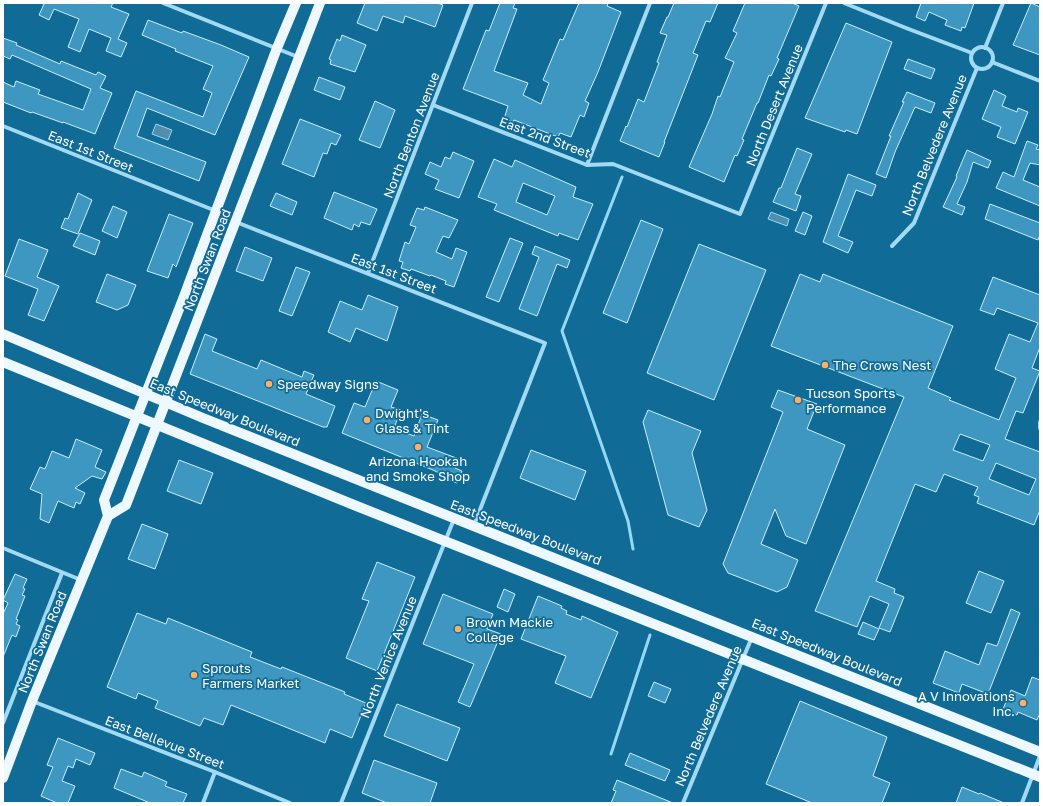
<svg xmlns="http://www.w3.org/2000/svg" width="1043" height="806" font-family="'Golos Text',sans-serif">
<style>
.water{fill:#508eac;stroke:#93d9f7}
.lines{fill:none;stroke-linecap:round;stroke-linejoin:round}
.stream{stroke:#93d9f7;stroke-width:3}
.building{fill:#3e97c0;stroke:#caedfd;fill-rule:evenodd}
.minor{stroke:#a2daf3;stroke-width:4}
.primary{stroke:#eef9ff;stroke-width:10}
.poi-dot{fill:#ffae64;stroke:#116b97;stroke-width:1.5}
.labels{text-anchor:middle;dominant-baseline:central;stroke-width:3.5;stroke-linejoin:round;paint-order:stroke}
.street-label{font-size:13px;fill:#fff;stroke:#116b97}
.poi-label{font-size:13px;fill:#fff;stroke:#116b97;text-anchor:start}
</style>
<rect width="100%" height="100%" fill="#116b97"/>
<g class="water">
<polygon points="156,124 172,130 168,140 152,134"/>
<polygon points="771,212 789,219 787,226 768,219"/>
</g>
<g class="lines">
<g class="stream">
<polyline points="622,177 562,331 628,521 633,549"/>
<polyline points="611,754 650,635"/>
</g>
</g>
<g class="building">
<polygon points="40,3 113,3 111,7 129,14 118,39 127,43 121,57 106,51 111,38 89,29 80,52 68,47 79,19 54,9 49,20 39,15 44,4"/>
<polygon points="365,3 437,3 443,5 435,27 405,16 403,23 383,16 377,31 357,23"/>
<polygon points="500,3 515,3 513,8 517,9 494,71 528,83 523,95 541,104 549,83 543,80 560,39 563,40 579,3 608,3 607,6 621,12 598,72 585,101 589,103 584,117 580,115 571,137 560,133 558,137 514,120 513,122 504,119 508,106 463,89 486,30 489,31"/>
<polygon points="674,3 718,3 710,22 706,21 693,53 698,55 664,142 665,142 659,157 620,141 626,126 627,127 638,99 644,102 659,63 657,62 667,35 660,33 667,17 668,17"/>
<polygon points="745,3 792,3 799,6 777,58 779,59 771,76 769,75 758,103 757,103 742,139 744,140 737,156 735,155 724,182 689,167 712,114 718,96 720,97 734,62 725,58 737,33 733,31"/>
<polygon points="921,3 974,3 965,28 962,27 961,31 945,25 947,20 929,12 925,21 916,17"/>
<polygon points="1031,3 1040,7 1040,55 1013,45"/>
<polygon points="148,20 182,33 183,31 221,45 249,57 215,135 147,108 137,136 206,162 199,181 114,148 136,91 203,117 212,93 203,89 213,66 175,51 176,49 142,35"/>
<polygon points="846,23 892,42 857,134 846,130 845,132 805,118"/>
<polygon points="342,35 366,45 355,72 330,64 331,60 329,59 337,39 340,41"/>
<polygon points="3,38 17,43 16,45 60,64 61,61 96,75 98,72 106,76 100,88 112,93 95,134 63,122 63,123 32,112 31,113 3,102 3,82 14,87 16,81 40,90 38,94 83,110 91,89 12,55 10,59 3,56"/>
<polygon points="908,59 935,69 931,79 904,69"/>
<polygon points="319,77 345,87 340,100 314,90"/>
<polygon points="994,90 1006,96 1002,106 1017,112 1018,108 1028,112 1015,144 997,137 1001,127 982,119"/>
<polygon points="907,92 935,103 931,113 915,107 895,152 886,178 876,174 891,136 889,136 904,102 902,102"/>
<polygon points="375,101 395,110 380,148 359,140"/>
<polygon points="300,119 341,135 336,145 331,143 327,154 323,153 314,177 282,164"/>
<polygon points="1027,141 1038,145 1036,149 1040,150 1040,165 1030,163 1023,180 1040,187 1040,206 996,188 1003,172 1014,177"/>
<polygon points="797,148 812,154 795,194 801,196 796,211 773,202 779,188 781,188"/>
<polygon points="967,150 991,161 988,168 973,162 967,182 957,204 965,207 962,215 943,207 957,177 956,176"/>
<polygon points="453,152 474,161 459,198 435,189 439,180 425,174 430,162 441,167 445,157 450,159"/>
<path d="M494 159 512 167 515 160 576 187 573 197 593 204 578 240 559 233 558 236 494 210 497 204 478 197ZM523 183 555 196 547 215 516 202Z"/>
<polygon points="848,174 876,185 872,196 856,190 838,236 853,242 848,253 823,242"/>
<polygon points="334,192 377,209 370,225 361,222 359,227 354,224 352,230 324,218"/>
<polygon points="78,193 92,200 78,234 61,228 65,218 68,219"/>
<polygon points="276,193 297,202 292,215 270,206"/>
<polygon points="990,204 1040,223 1040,235 1038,240 985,219"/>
<polygon points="113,206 127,212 117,238 102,231"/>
<polygon points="425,207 458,220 449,238 443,236 436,252 452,259 456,248 467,252 454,287 445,284 446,281 431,275 430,276 411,269 410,271 401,268 403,262 399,261 405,242 409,244 416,227 410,225 417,208 424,210"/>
<polygon points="803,212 812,216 805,235 795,231"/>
<polygon points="169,214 193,223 176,267 173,264 168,278 147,271"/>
<polygon points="641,220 663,229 627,323 603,313"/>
<polygon points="80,233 100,241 95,255 73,246"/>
<polygon points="510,238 523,243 499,302 486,297"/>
<polygon points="19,239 48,250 37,277 59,286 44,321 28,315 38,289 5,276"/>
<polygon points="699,244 766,270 714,400 647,373"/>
<polygon points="535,246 570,260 567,268 557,264 537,316 519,309 539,257 532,254"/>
<polygon points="245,247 272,258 263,281 236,271"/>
<polygon points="296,267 310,272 292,316 279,311"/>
<polygon points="107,274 136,285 128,305 117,310 96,302"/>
<path d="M800 274 820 282 823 274 953 326 928 388 951 398 949 400 999 420 1016 378 995 369 1009 334 1030 342 1038 323 997 308 994 315 980 310 993 277 1040 295V347L1032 368 1040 371 1023 413 1016 411 1005 439 1040 452V510L1034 525 977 503 979 497 974 495 978 487 944 474 936 492 915 484 876 581 895 589 894 593 904 597 890 632 879 628 889 604 870 596 857 627 815 611 904 397 771 346ZM960 434 990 445 983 461 953 450ZM996 463 1036 479 1029 495 989 479Z"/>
<polygon points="368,295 398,307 387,341 356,328 350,342 328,332 340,301 362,310"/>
<polygon points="205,334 217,339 212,351 257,369 261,360 302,377 304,371 314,375 306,394 335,406 327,427 323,427 190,374"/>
<polygon points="376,381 398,390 391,407 401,410 394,428 414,436 422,414 438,420 427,447 459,459 455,468 462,471 457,483 439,476 439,473 433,470 342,433 354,403 365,407"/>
<polygon points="778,390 817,404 807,429 845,445 806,544 786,536 775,509 761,544 798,560 787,587 777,592 728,573 723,564 783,412 771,407"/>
<polygon points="648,410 701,431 692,453 707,510 699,527 668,515 643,422"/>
<polygon points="76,439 102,450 95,467 106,472 102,479 92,476 75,488 85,493 80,504 76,502 74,508 58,501 49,523 40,519 42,494 30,489 40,467 45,469 52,451 69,458"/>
<polygon points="531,450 586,471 575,500 520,478"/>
<polygon points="179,460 213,473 201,504 167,491"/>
<polygon points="142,524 168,534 155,569 128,559"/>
<polygon points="377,562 415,577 377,671 346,658 369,601 362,599"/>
<polygon points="979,571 1004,581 991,613 966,603"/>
<polygon points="15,574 27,579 23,588 25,589 22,595 25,596 16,619 18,620 16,624 20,626 16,637 12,635 3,657 3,614 8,603 3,600"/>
<polygon points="504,589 515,594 508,612 497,607"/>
<polygon points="443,594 493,614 487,629 501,634 470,707 458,702 474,664 423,644"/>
<polygon points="538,596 562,606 561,608 567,611 566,614 581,620 582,616 618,632 591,698 555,683 566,656 521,639"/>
<polygon points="1011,609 1020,613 988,694 962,684 959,693 933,683 945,651 979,665 987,643 997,646"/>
<polygon points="137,613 166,624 168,618 252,652 250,657 281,669 282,667 345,692 344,694 366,703 352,738 330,729 325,743 231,705 223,725 204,718 200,726 155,708 158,701 138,693 136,699 107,687"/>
<polygon points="863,622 879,629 874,640 858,634"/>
<polygon points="1032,677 1040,680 1040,713 1037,720 1018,712 1017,715 1003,709 1011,690 1025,696"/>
<polygon points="654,682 671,689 665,703 648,696"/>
<polygon points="800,701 887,737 873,776 890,783 882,803 812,803 766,784"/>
<polygon points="397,704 460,728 447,761 384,736"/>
<polygon points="58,738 95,753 90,765 76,759 73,768 68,766 62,781 75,786 68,803 57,803 41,796 53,767 47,765"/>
<polygon points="630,753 670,770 665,781 625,765"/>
<polygon points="374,760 437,783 430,803 387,803 362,793"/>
<polygon points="121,769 142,777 144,772 167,782 165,786 187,794 183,803 150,803 114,788"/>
<polygon points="617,780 673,803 611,803 616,791 613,790"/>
<polygon points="962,787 979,794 980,793 1004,803 956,803"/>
</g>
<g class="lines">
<g class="minor">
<polyline points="163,3 298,57"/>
<polyline points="844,3 906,28 972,53"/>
<circle cx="982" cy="58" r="11"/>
<polyline points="985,48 1003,3"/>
<polyline points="992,62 1040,81"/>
<polyline points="433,105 587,165 613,164 740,214 826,3"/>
<polyline points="3,126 216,211"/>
<polyline points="587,165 650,3"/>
<polyline points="236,222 545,343 474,525"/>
<polyline points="892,246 914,223 977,68"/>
<polyline points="368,273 472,3"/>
<polyline points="1040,422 1040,428"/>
<polyline points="3,548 81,580"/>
<polyline points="32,701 215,772 290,803"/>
<polyline points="3,723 62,573"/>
<polyline points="203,803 215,772"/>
<polyline points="341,803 454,519"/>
<polyline points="683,803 752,637"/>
<polyline points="1022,803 1040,756"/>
</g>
<g class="primary">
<polyline points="3,334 203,418 1040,752"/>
<polyline points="3,362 354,505 1040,777"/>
<polyline points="108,516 126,505 320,3"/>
<polyline points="3,778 32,701 108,516 104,500 183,299 277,48 296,3"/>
</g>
</g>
<g class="poi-dot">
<circle cx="825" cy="365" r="4"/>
<circle cx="269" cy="384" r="4"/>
<circle cx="798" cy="400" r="4"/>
<circle cx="367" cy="420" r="4"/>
<circle cx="418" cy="447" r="4"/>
<circle cx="458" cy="629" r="4"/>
<circle cx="194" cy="675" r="4"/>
<circle cx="1023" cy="703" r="4"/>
</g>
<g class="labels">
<g class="street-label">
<text transform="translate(774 105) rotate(-68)">North Desert Avenue</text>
<text transform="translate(411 135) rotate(-69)">North Benton Avenue</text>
<text transform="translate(545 137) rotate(20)">East 2nd Street</text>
<text transform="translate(934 145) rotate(-68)">North Belvedere Avenue</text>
<text transform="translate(91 151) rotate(22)">East 1st Street</text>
<text transform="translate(207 260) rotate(-69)">North Swan Road</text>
<text transform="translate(394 273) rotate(21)">East 1st Street</text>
<text transform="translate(225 412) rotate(22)">East Speedway Boulevard</text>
<text transform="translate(526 532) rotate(21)">East Speedway Boulevard</text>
<text transform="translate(42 642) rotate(-68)">North Swan Road</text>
<text transform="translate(827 652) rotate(22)">East Speedway Boulevard</text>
<text transform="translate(388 657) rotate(-68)">North Venice Avenue</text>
<text transform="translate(708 716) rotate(-67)">North Belvedere Avenue</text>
<text transform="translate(165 742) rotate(21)">East Bellevue Street</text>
</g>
<g class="poi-label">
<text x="833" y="365">The Crows Nest</text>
<text x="277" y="384">Speedway Signs</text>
<text x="806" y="393">Tucson Sports<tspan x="806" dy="15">Performance</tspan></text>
<text x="375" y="413">Dwight's<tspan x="375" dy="15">Glass &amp; Tint</tspan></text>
<text x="418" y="461" text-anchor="middle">Arizona Hookah<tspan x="418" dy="15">and Smoke Shop</tspan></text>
<text x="466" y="622">Brown Mackie<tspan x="466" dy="15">College</tspan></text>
<text x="202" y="668">Sprouts<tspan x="202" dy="15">Farmers Market</tspan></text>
<text x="1015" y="696" text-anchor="end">A V Innovations<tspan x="1015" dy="15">Inc.</tspan></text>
</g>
</g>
<rect width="1043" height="806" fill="none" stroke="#ffffff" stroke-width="8"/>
</svg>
